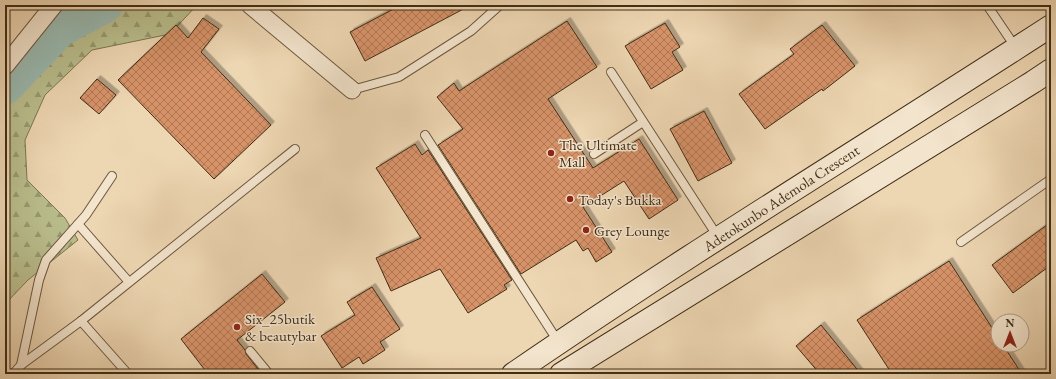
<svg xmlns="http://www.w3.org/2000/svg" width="1056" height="379" font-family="'EB Garamond',serif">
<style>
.forest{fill:url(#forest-firs);stroke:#7c7651}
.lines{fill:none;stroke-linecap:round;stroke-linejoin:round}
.river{stroke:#99b9b0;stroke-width:37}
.building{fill:url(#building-cross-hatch);stroke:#402e16;filter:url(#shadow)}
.service-casing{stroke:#6b583d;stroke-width:10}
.minor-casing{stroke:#6b583d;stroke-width:19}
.secondary-casing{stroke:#402e16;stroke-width:24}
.service{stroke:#f3e4cd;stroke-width:8}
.minor{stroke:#f3e4cd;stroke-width:17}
.secondary{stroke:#f3e4cd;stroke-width:22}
.poi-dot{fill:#8f2418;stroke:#f3e4cd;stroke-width:1.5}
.labels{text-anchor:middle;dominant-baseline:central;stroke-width:3;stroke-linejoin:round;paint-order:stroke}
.poi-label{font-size:15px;fill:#402e16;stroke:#f3e4cd;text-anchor:start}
.street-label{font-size:15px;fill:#402e16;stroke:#f3e4cd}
</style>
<defs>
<pattern id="forest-firs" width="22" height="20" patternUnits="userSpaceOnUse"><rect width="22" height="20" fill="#b9bd8c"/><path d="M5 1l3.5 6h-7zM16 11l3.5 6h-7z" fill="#989a71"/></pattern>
<pattern id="building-cross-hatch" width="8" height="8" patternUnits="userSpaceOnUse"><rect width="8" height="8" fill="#d79267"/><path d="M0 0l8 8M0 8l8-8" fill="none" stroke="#b07854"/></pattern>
<filter id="shadow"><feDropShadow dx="3.5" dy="-3.5" stdDeviation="0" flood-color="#0004"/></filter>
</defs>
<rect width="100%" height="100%" fill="#edd6b2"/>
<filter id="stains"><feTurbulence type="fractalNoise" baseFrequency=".005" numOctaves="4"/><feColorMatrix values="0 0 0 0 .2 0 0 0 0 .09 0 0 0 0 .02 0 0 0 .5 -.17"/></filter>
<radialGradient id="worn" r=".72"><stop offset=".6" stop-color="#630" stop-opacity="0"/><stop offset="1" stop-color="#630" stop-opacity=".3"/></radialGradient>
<polygon class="forest" points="61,5 197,5 170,34 92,50 45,95 25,140 27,180 65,218 78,240 28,280 5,304 5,59"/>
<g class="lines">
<polyline class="river" points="5,86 59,29 104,5"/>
</g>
<g class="building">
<polygon points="401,5 471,5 365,61 350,32"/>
<polygon points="203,18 219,29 201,52 271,125 214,179 118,80 176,25 188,38"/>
<polygon points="567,21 597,67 548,99 593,168 639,139 678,200 649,219 624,181 583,207 612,252 596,262 588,248 583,251 576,240 521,274 438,145 463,129 437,97 454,83 459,91"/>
<polygon points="665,23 680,47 672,52 683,70 651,89 625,46"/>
<polygon points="822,25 855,66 823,91 822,89 765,129 739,94 794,54 790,49"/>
<polygon points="97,79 116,95 99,114 80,98"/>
<polygon points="704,111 732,163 698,181 670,129"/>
<polygon points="415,144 422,155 428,150 512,280 504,285 507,289 468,313 440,269 391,291 376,258 421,238 376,168"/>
<polygon points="1051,222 1051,265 1013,293 992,265"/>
<polygon points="949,261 998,337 998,345 1003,345 1022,374 892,374 857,320"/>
<polygon points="262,274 285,302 237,340 245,350 246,354 262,374 208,374 181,339"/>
<polygon points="372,287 400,329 380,342 385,350 363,364 359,357 342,368 321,336 355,315 347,302"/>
<polygon points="821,325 861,374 820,374 796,346"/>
</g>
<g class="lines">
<g class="service-casing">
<g id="service">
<polyline points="987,5 1016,48"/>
<polyline points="611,72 718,237"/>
<polyline points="352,90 399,77 471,31 500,5"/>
<polyline points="425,135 559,343"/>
<polyline points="594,154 643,122"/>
<polyline points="78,224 129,282"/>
<polyline points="961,242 1051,179"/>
<polyline points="81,321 128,374"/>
<polyline points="250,351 269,374"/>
<polyline points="21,365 39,280 46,260 86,215 112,176"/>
<polyline points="13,374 21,365 81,321 295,149"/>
</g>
</g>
<g class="minor-casing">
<g id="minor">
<polyline points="250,5 352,90"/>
<polyline points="5,66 54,5"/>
</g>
</g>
<g class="secondary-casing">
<g id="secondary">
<path d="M513 374C689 253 872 142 1051 26"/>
<polyline points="561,374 1033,82 1051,70"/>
</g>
</g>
<use href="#service" class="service"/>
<use href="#minor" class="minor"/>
<use href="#secondary" class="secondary"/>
</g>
<g class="poi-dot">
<circle cx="551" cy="153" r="4"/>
<circle cx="570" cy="199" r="4"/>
<circle cx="586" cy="230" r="4"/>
<circle cx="237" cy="327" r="4"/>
</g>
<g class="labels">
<g class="poi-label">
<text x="559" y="144">The Ultimate<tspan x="559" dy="17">Mall</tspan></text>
<text x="578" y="199">Today's Bukka</text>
<text x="594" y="230">Grey Lounge</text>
<text x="245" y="318">Six_25butik<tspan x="245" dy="17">&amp; beautybar</tspan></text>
</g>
<g class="street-label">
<text transform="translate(781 198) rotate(-33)">Adetokunbo Ademola Crescent</text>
</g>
</g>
<rect width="1056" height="379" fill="none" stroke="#edd6b2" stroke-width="20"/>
<rect x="6" y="6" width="1044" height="367" fill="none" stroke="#402e16" stroke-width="2"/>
<rect x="10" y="10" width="1036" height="359" fill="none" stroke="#402e16"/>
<g transform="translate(1010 333)"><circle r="19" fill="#f3e4cd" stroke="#ab9b84"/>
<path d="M0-3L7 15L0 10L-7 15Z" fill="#8f2418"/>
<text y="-6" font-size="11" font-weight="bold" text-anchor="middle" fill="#402e16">N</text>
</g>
<rect width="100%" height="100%" filter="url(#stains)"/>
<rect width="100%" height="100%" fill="url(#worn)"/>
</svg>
